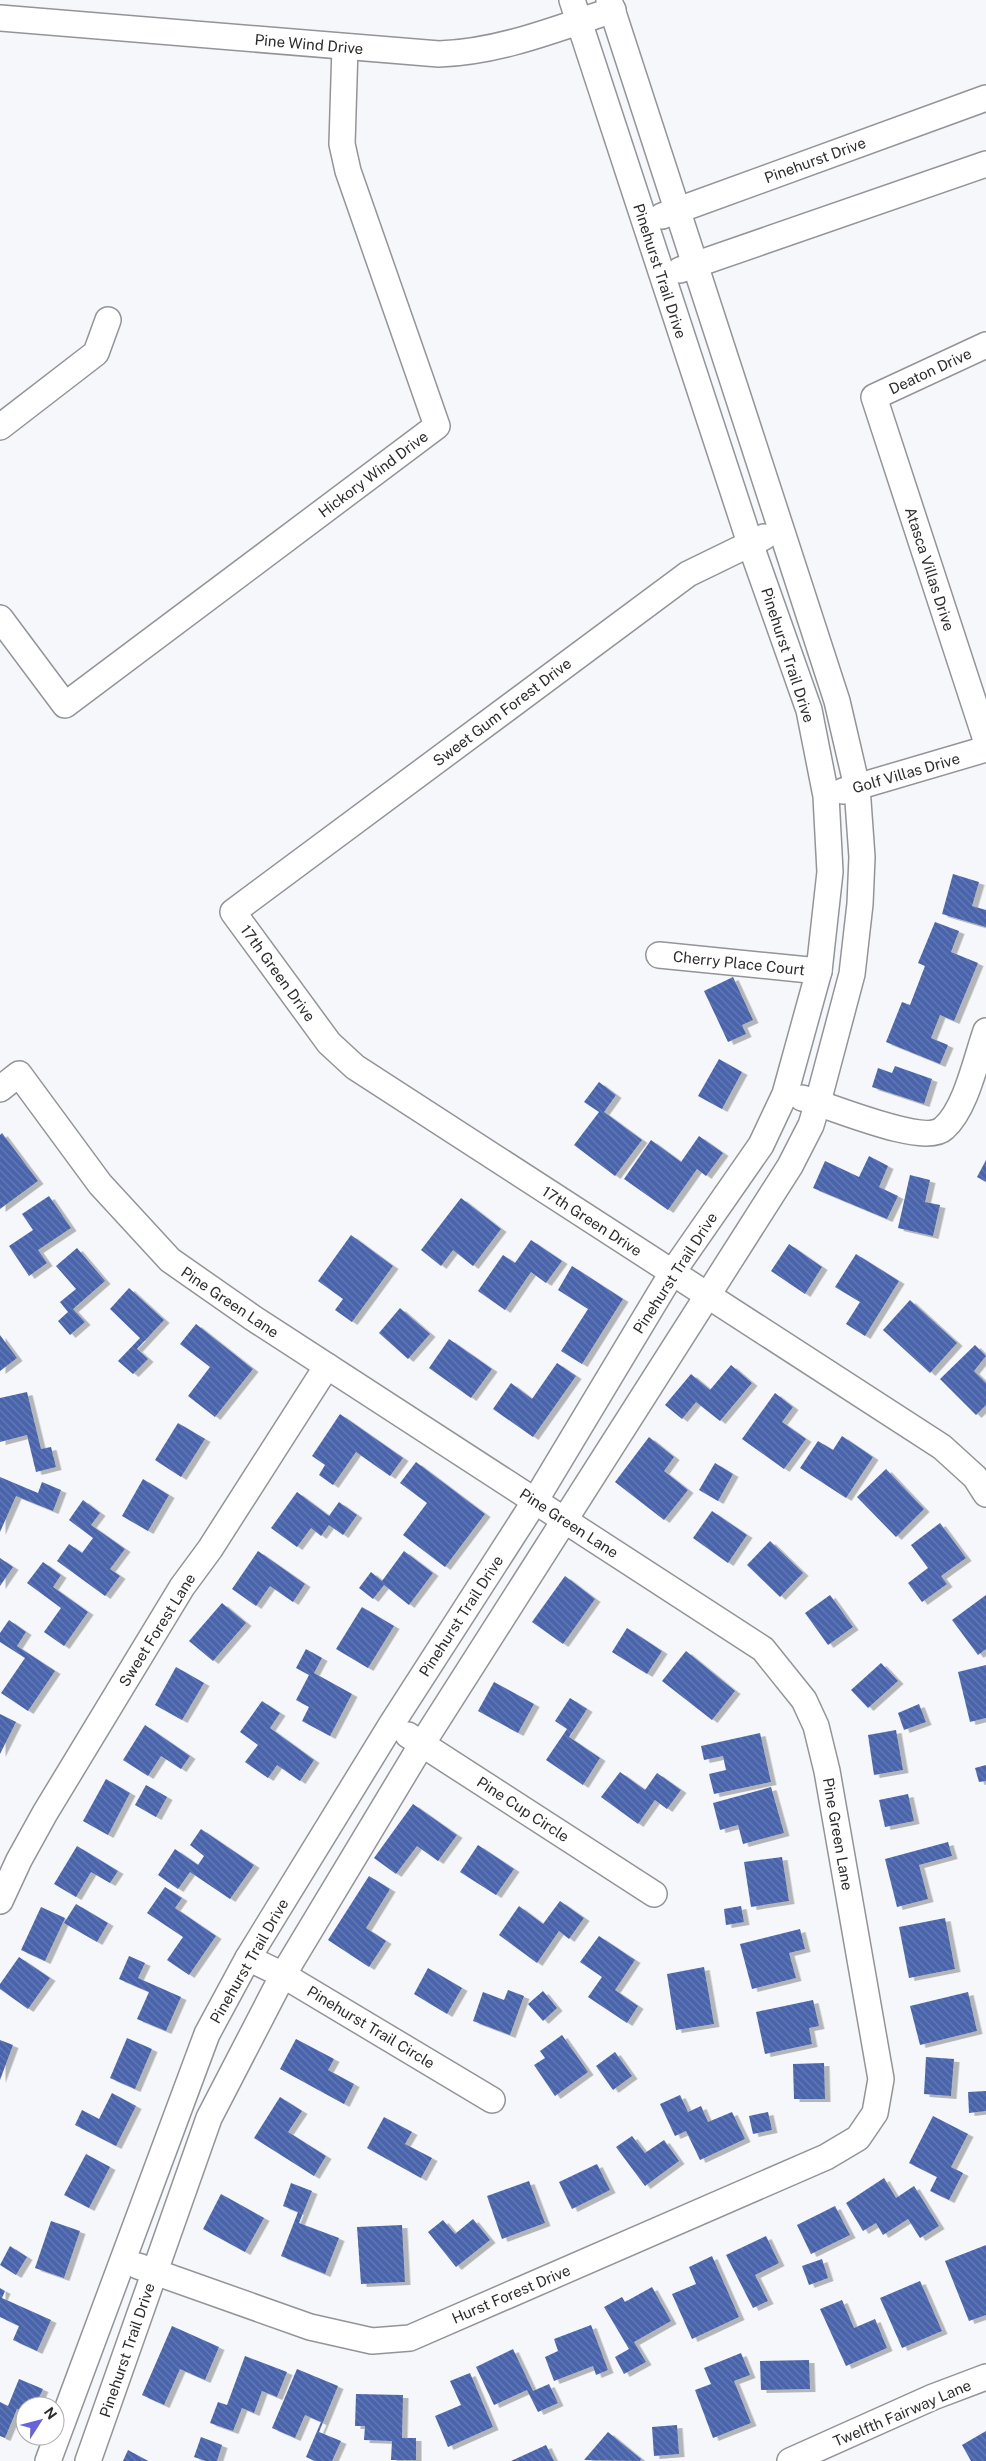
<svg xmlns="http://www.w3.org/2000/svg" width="986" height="2461" font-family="'Public Sans',sans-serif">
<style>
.building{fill:url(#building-back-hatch);filter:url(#shadow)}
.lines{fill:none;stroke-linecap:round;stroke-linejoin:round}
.minor-casing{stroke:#939497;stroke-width:28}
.minor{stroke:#fff;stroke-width:25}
.labels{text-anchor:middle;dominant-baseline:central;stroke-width:5;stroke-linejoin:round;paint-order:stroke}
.street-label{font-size:15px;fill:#2d2d2f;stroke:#fff}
</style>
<defs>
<pattern id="building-back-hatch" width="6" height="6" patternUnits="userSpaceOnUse" patternTransform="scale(1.25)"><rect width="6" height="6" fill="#4864ac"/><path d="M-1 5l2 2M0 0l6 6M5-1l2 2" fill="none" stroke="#667bb1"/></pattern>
<filter id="shadow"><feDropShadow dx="5.5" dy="3" stdDeviation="0" flood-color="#0004"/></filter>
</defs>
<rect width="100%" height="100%" fill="#f5f7fa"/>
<g class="building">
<polygon points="953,874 979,882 972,906 986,910 986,927 942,914"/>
<polygon points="935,922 959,931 951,952 978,963 954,1021 940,1015 931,1038 948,1045 940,1064 886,1042 902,1002 910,1005 925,966 918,963"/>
<polygon points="733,977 753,1020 742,1025 746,1034 728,1042 704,991"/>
<polygon points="719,1059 742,1072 722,1109 698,1096"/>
<polygon points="895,1066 932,1079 924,1104 872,1087 878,1068 892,1073"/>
<polygon points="599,1082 616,1095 604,1112 642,1140 615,1176 574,1145 599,1112 584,1102"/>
<polygon points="2,1133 38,1181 0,1209 0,1135"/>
<polygon points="699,1136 723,1153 706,1176 697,1169 668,1210 624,1179 651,1140 681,1162"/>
<polygon points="869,1156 888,1166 879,1187 898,1196 887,1219 813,1188 825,1161 859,1177"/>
<polygon points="986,1160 986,1182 977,1177"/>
<polygon points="910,1175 930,1180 925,1202 940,1205 933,1236 898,1228"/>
<polygon points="49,1196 71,1228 38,1250 47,1263 29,1276 9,1246 33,1230 22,1214"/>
<polygon points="461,1198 501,1229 473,1266 453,1250 441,1266 421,1250"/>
<polygon points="351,1235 393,1266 352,1322 335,1310 343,1299 318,1281"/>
<polygon points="531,1240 562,1261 546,1283 531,1272 505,1310 478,1291 503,1255 515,1263"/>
<polygon points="789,1244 822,1267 805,1294 771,1271"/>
<polygon points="77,1248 105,1281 73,1309 85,1322 70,1335 58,1321 68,1312 60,1302 76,1289 56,1266"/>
<polygon points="856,1254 899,1281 865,1336 846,1324 860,1302 835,1287"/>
<polygon points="572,1266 623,1299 582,1364 561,1351 588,1309 558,1290"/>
<polygon points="129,1288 164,1320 137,1349 148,1359 133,1374 118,1361 140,1338 110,1309"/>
<polygon points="910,1300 957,1343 930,1373 883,1330"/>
<polygon points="400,1308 430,1334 408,1359 379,1333"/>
<polygon points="196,1324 253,1369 215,1417 188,1396 210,1367 180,1344"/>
<polygon points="0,1335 17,1358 0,1371"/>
<polygon points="449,1339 492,1369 471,1398 429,1368"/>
<polygon points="975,1345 986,1356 974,1371 986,1383 986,1405 976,1415 940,1379"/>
<polygon points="557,1363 576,1376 533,1437 493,1409 511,1383 532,1399"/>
<polygon points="731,1365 752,1383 720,1421 696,1402 682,1419 665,1405 691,1374 710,1390"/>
<polygon points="27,1392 41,1449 51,1447 56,1467 36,1472 27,1435 0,1442 0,1398"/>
<polygon points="775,1393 793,1407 782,1422 806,1439 784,1469 742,1439"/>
<polygon points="340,1414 403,1458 390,1476 356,1452 333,1485 319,1475 325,1465 312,1456"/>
<polygon points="178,1423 205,1439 181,1477 155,1460"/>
<polygon points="842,1436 873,1457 846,1498 800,1468 818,1441 833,1450"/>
<polygon points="649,1437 674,1457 664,1471 688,1490 664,1520 615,1482"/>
<polygon points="416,1462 485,1514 445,1567 403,1535 427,1503 400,1483"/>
<polygon points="715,1463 733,1474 718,1501 699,1490"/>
<polygon points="886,1469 924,1509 896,1537 857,1497"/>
<polygon points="0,1477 38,1493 42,1482 61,1490 53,1511 16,1496 0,1532"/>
<polygon points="143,1479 169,1495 148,1531 122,1516"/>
<polygon points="297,1492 329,1516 339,1502 357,1515 343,1535 329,1525 321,1536 311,1528 297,1547 271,1528"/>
<polygon points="83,1500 100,1513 91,1525 125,1549 110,1569 120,1576 105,1596 57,1561 69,1544 82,1553 93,1538 69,1520"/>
<polygon points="712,1511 747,1535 728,1563 693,1538"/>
<polygon points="940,1523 966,1558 941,1576 947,1584 922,1602 908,1583 928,1568 911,1545"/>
<polygon points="770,1541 803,1573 780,1597 747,1565"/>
<polygon points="258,1551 305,1584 293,1602 270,1586 256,1606 232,1589"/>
<polygon points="404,1551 433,1573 409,1605 384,1585 373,1599 359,1588 371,1572 382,1581"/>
<polygon points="0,1558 13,1567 0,1586"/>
<polygon points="43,1562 61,1575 53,1587 88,1612 64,1646 44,1632 61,1608 27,1583"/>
<polygon points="565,1576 595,1599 563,1644 532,1622"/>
<polygon points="830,1595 853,1627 828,1645 805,1613"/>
<polygon points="986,1595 986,1649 978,1655 952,1620"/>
<polygon points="222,1603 246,1623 213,1661 189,1641"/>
<polygon points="362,1607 394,1626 368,1668 336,1649"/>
<polygon points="9,1620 26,1632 17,1646 55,1671 28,1711 1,1693 25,1658 0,1642 0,1633"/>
<polygon points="627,1628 662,1651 647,1674 612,1652"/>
<polygon points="306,1649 322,1658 314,1673 352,1694 330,1736 302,1721 309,1707 296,1700 309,1675 296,1668"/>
<polygon points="686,1651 735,1691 712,1720 662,1681"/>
<polygon points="881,1663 898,1681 868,1708 851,1690"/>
<polygon points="986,1665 986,1718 970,1722 958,1672"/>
<polygon points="176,1667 204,1683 182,1720 155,1705"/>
<polygon points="494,1682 534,1704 518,1733 478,1711"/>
<polygon points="570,1698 587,1709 569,1737 600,1758 583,1785 546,1760 567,1729 555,1721"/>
<polygon points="262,1701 280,1713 270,1728 314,1760 300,1781 277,1765 268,1778 245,1762 258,1745 240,1732"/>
<polygon points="919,1704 926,1722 904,1730 898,1713"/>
<polygon points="0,1714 16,1722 0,1754"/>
<polygon points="145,1725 190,1756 181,1769 161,1756 148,1776 123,1760"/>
<polygon points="896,1730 903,1770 874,1775 868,1735"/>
<polygon points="760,1733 771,1782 714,1794 709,1774 726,1770 723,1756 704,1760 701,1746"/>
<polygon points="986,1765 986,1781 979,1782 975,1768"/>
<polygon points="620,1772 645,1790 657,1773 681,1790 667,1809 655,1800 638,1824 601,1797"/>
<polygon points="106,1779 130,1793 108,1835 83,1821"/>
<polygon points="146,1785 167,1797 156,1817 135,1805"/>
<polygon points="771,1787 784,1833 743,1844 738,1825 720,1830 713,1803"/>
<polygon points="908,1794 914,1821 885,1827 879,1800"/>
<polygon points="413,1804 457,1835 438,1861 417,1846 396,1874 374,1858"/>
<polygon points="201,1829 254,1865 230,1899 190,1872 178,1889 158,1875 175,1849 198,1865 204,1856 190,1845"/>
<polygon points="948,1842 952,1856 919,1865 928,1899 897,1907 885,1859"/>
<polygon points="478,1845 514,1869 496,1895 460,1872"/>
<polygon points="77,1846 118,1871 110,1883 91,1872 76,1897 54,1884"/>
<polygon points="782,1857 789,1901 751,1907 744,1862"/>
<polygon points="369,1876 390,1889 366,1928 386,1941 369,1967 328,1940"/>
<polygon points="165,1887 182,1898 175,1908 216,1936 189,1975 167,1960 183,1937 147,1913"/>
<polygon points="560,1901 584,1918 569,1939 559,1931 537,1963 499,1935 519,1906 543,1924"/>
<polygon points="76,1904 108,1923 97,1942 64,1923"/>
<polygon points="741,1906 744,1922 726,1925 724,1909"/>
<polygon points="41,1907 65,1918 45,1961 21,1950"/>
<polygon points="945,1918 955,1969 909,1978 899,1927"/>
<polygon points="800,1929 805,1949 789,1953 796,1978 752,1989 740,1944"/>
<polygon points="599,1936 635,1960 615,1990 638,2006 627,2023 588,1997 602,1977 580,1962"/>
<polygon points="129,1956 145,1963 138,1978 181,1997 166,2031 137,2019 149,1992 119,1979"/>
<polygon points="19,1957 50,1978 28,2009 0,1989 0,1984"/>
<polygon points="704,1967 714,2024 676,2030 667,1974"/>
<polygon points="428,1968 462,1988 447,2014 414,1994"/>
<polygon points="508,1990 524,1996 510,2035 473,2021 483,1992 504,2000"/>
<polygon points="543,1991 557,2008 543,2021 528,2004"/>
<polygon points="968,1992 977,2031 920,2045 910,2006"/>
<polygon points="813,2000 819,2026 809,2028 812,2044 765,2054 756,2012"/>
<polygon points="562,2035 588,2072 555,2096 534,2065 545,2058 540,2051"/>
<polygon points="127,2038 152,2049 135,2089 110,2078"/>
<polygon points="296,2039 334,2059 328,2070 354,2084 344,2104 280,2069"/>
<polygon points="0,2040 13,2045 0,2080"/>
<polygon points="615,2052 632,2076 613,2090 596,2066"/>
<polygon points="926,2057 954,2059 951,2096 924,2094"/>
<polygon points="824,2063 825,2099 794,2099 793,2064"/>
<polygon points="986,2091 986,2111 969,2113 968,2092"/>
<polygon points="112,2093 136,2106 116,2146 75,2125 82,2110 99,2119"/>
<polygon points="680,2095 688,2112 701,2106 708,2122 732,2112 745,2139 700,2160 686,2131 675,2136 660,2104"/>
<polygon points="280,2097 302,2111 288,2132 326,2156 314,2176 254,2138"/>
<polygon points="768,2112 772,2130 753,2134 749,2116"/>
<polygon points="933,2116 968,2134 951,2167 963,2173 949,2200 930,2191 937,2177 909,2163"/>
<polygon points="384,2117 412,2132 405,2144 432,2158 421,2178 367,2148"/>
<polygon points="632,2136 645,2153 664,2140 679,2161 645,2186 616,2147"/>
<polygon points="86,2154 110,2167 89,2208 64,2195"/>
<polygon points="597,2164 610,2190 572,2209 559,2182"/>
<polygon points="884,2178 896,2198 914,2186 939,2226 920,2238 908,2219 883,2235 876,2223 863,2231 846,2203"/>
<polygon points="529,2181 545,2223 502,2239 487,2196"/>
<polygon points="291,2183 312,2191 299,2223 339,2238 325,2274 281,2256 298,2212 283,2206"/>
<polygon points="221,2194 264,2218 245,2252 203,2229"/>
<polygon points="835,2206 850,2235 811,2254 797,2225"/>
<polygon points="473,2219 490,2240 456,2267 428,2232 443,2220 455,2234"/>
<polygon points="51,2221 80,2231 64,2278 35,2268"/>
<polygon points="402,2225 405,2282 361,2284 357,2227"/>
<polygon points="766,2236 779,2263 755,2275 768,2301 753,2308 726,2255"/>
<polygon points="986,2245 986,2315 969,2321 945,2261"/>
<polygon points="10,2246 27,2257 16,2275 0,2265"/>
<polygon points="712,2256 739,2317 692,2339 672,2294 696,2284 689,2267"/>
<polygon points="822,2259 828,2278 809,2285 802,2266"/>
<polygon points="920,2281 942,2331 902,2348 880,2298"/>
<polygon points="652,2287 671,2321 634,2342 646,2362 624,2374 615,2357 629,2349 604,2307 622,2297 625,2302"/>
<polygon points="0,2288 5,2291 2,2298 51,2320 37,2351 13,2340 19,2326 0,2317"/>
<polygon points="842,2300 854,2328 875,2319 887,2348 846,2366 820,2309"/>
<polygon points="591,2325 608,2370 596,2375 593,2366 554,2381 545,2357 558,2351 554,2339"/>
<polygon points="172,2326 219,2347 205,2380 180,2369 164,2405 142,2395"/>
<polygon points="513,2349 533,2391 549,2384 558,2403 538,2412 527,2390 494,2405 476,2367"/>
<polygon points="741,2353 750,2375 734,2381 751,2423 713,2438 695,2390 711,2384 704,2368"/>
<polygon points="245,2356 287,2372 277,2397 262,2391 254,2413 242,2408 233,2431 210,2423 218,2402 227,2405"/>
<polygon points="809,2360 810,2389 761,2390 760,2361"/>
<polygon points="297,2369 338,2386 319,2432 341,2441 332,2461 315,2461 306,2457 321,2422 305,2415 295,2438 272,2428"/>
<polygon points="470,2373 493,2427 448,2447 435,2416 461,2405 450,2381"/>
<polygon points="19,2379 43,2389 35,2406 25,2406 25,2412 17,2409 5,2438 0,2436 0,2402 8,2406"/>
<polygon points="356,2394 403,2395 402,2438 416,2438 416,2460 391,2460 392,2441 364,2440 365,2426 355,2426"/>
<polygon points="677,2425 679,2454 654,2456 652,2427"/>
<polygon points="986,2431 986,2461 971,2461 962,2445"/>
<polygon points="608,2432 641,2459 640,2461 584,2460"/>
<polygon points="201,2437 222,2445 217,2461 206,2461 194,2457"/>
<polygon points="546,2445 554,2461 511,2461"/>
<polygon points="128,2450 148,2461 123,2461"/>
</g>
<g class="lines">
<g class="minor-casing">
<g id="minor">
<path d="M0 18 439 54C499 52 556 29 613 10"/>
<polyline points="662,216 986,98"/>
<polyline points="680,270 986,164"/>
<polyline points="986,345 874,397 986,740"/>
<polyline points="0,427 96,353 108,320"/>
<polyline points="764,537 688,574 233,912 329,1043 355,1067 942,1447 975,1477 986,1494"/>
<polyline points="0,618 65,705 437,426 348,171 342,144 345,47"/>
<polyline points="843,791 986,749"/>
<polyline points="659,955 819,971"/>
<polyline points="0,1089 19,1074 100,1184 170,1260 253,1318 763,1649 804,1700 816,1726 827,1771 881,2079 875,2113 858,2138 826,2157 410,2338 372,2341 310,2327 138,2266"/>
<path d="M802 1098C829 1105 924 1147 944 1128 966 1109 976 1059 986 1031"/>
<polyline points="408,1735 654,1894"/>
<polyline points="0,1901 19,1860 45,1813 182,1587 210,1549 327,1366"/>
<polyline points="248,1958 283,1975 492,2100"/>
<polyline points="48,2461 207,2034 248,1958 391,1725 535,1501 672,1273 761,1145 785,1094 819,971 830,872 826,796 809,710 750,543 572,0"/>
<polyline points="88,2461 209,2118 283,1975 422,1744 790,1166 811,1125 818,1102 852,974 860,904 862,857 857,787 837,701 609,0"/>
<polyline points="790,2461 933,2397 986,2377"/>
</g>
</g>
<use href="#minor" class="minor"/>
</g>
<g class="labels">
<g class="street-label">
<text transform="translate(309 44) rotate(5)">Pine Wind Drive</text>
<text transform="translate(815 160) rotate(-20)">Pinehurst Drive</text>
<text transform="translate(660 271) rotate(72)">Pinehurst Trail Drive</text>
<text transform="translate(930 371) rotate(-25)">Deaton Drive</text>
<text transform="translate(373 474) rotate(-37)">Hickory Wind Drive</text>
<text transform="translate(930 569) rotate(72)">Atasca Villas Drive</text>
<text transform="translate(788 655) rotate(72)">Pinehurst Trail Drive</text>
<text transform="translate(502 712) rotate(-37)">Sweet Gum Forest Drive</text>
<text transform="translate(906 773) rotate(-16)">Golf Villas Drive</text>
<text transform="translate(739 963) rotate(6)">Cherry Place Court</text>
<text transform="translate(278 973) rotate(54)">17th Green Drive</text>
<text transform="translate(592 1221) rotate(33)">17th Green Drive</text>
<text transform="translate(675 1273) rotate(-57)">Pinehurst Trail Drive</text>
<text transform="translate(230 1302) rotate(34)">Pine Green Lane</text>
<text transform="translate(569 1523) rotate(33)">Pine Green Lane</text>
<text transform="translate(461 1616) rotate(-57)">Pinehurst Trail Drive</text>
<text transform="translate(157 1630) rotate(-58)">Sweet Forest Lane</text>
<text transform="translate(523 1809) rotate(33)">Pine Cup Circle</text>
<text transform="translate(838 1834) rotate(80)">Pine Green Lane</text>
<text transform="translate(249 1961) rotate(-60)">Pinehurst Trail Drive</text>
<text transform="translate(371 2027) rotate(31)">Pinehurst Trail Circle</text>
<text transform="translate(511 2294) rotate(-23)">Hurst Forest Drive</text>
<text transform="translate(127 2350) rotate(-71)">Pinehurst Trail Drive</text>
<text transform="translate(902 2413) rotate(-23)">Twelfth Fairway Lane</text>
</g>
</g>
<g transform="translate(40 2421) rotate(54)"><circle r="24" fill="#ffffff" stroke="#ababac"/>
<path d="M0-4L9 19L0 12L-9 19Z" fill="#6564dd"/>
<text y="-8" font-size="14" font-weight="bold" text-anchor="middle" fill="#2d2d2f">N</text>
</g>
</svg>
